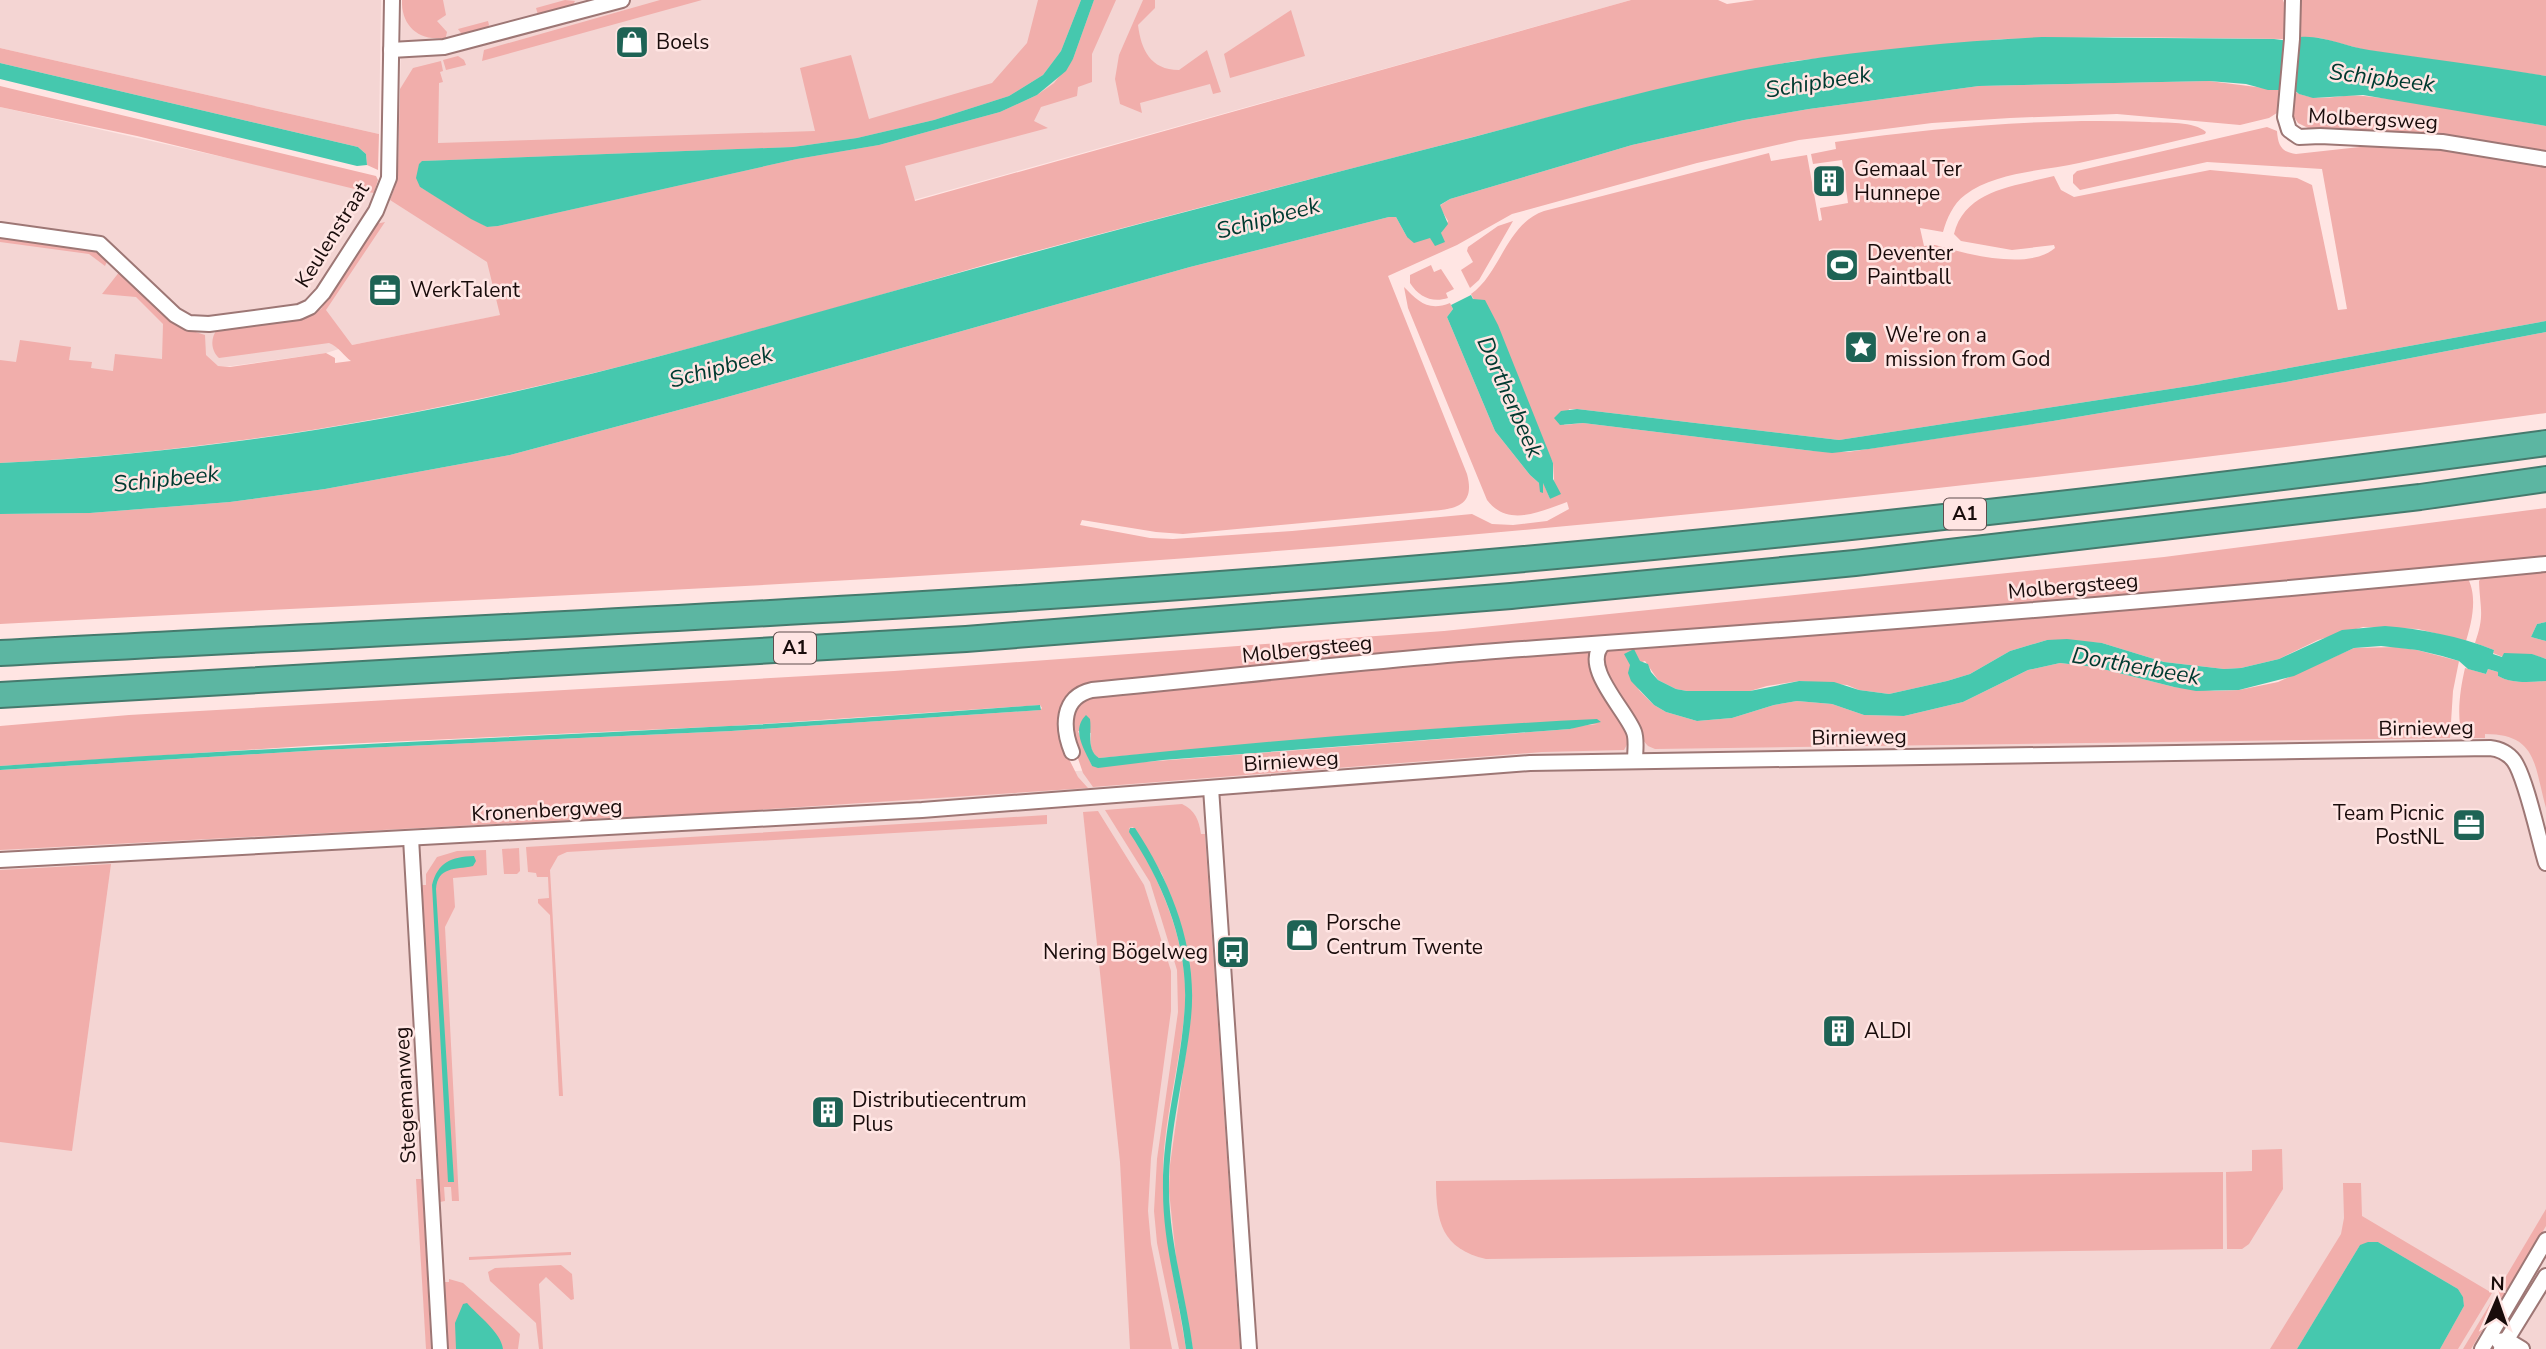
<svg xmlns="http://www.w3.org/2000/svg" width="2546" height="1349" font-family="'Nunito Sans',sans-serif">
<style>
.built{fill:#f4d5d3}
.green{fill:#f1aeab;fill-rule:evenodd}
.water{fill:#46c8ae}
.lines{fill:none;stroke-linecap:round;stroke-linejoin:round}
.minor-casing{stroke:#9d7775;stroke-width:18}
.motorway-casing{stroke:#457a6d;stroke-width:28}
.minor{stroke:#fff;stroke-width:14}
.motorway{stroke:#5cb6a2;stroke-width:24}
.labels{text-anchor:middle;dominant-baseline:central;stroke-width:5;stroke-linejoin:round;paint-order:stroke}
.shield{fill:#ffe5e3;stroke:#5e4d4c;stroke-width:2}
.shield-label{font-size:19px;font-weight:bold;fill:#190c0b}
.poi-label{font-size:21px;fill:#190c0b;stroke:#ffe5e3;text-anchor:start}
.street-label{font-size:21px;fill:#190c0b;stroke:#ffe5e3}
.water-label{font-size:23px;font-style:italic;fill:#003a30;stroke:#ffe5e3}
</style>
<rect width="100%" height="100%" fill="#ffe5e3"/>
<g class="built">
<polygon points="0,0 381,0 379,134 0,48"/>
<polygon points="402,0 1631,0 501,315 352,345 326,353 232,366 0,381 0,107 272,168 374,193 390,200 395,187 396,169 398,168"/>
<polygon points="2501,730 2525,735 2546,784 2546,1349 0,1349 0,833 1543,744"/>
</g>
<g class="green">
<path d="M402 0H443L446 15 437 21 447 32 445 41 441 42 440 38C416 40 401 23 402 0Z"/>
<polygon points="565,0 575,1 573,5 538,15 536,8"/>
<polygon points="660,0 702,0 482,61 484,50"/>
<path d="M1038 0H1081L1061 51 1043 75 1009 96 934 120 857 138 793 147 422 161 420 187 487 227 498 226 797 159 879 145 1000 112 1037 95 1054 83 1073 59 1094 0H1116L1092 54V82L1078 87 1077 96 1041 107 1034 121 1048 128 905 166 915 201 1631 0H1718L1727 4 1755 0H2283L2287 11 2284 39 2114 37 2002 39 1794 61 1618 99C1408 155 1197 207 988 264 865 299 742 336 618 367 416 417 208 453 0 463V360L16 362 20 340 71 347 69 360 92 362 91 368 113 371 115 354 162 359 163 324 136 297 102 294 120 271 180 327 205 335 206 355 218 366 230 367 326 353 335 358V363L351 361C344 356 338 346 329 343L219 358C211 351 210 338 217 330L305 318 321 309 376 224 385 222 326 310 352 345 500 315 487 262 390 200 395 187 396 169 398 168 400 89 413 68 441 61 443 71 440 72 443 82 439 83 438 143 815 131 800 68 851 55 869 119 992 83 1027 43Z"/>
<path d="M1143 0H1155V8L1138 25C1141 49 1150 70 1179 70L1207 50 1221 92 1213 94 1210 84 1140 103 1142 113 1120 104 1115 79 1119 55Z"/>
<polygon points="2300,0 2546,0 2546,76 2365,50 2320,38 2300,37"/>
<polygon points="1291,10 1305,56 1230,78 1224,54"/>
<polygon points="488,21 489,25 487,29 463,36 458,29"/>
<polygon points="0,48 379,134 378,170 367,165 366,154 358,147 0,63"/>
<polygon points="458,56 464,60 466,65 446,70 443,60"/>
<path d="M2209 81 2280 90V111L2269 118 2240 125 2117 114 2010 118 1932 123 1799 140 1697 163 1512 214 1457 245 1388 276 1467 474C1477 511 1448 509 1421 512L1183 534 1156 532 1082 520 1080 525 1150 538 1173 539 1292 531 1472 514 1492 524 1513 525 1547 521 1569 509 1567 502C1541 511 1508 528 1487 500L1408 308 1404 287C1418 301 1428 312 1450 303L1453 309 1447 317 1495 431 1530 475 1539 483 1543 482 1550 499 1555 496 1553 463 1471 294C1501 273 1506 224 1544 211L1769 153 1771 161 1807 155 1819 221 1822 220 1820 208 1848 203 1842 160 1813 164 1811 154 1836 149 1835 142C1939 127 2045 118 2149 122 2166 123 2194 121 2206 132L2205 134C2163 144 2121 154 2079 163 2043 171 1995 172 1965 195 1953 204 1947 218 1943 232L1920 228 1924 246 1935 245C1967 254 2028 271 2055 248L2054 245 2012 250 1961 241 1954 234C1965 189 2016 186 2054 176L2061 190 2074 197 2210 170 2297 178 2312 185 2338 310 2347 309 2322 169 2207 162 2080 190 2073 183V175L2077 171 2267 127 2277 131C2278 145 2281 152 2296 154L2387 144 2450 148 2546 164V321L2196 385 1839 440 1577 409H1569L1564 425 1583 423 1813 451 1848 452 2053 421 2286 382 2546 332V413C2062 479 1577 531 1090 565 727 590 363 604 0 624V514L90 513 230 502 325 489 510 455 720 399 1190 267 1389 217H1396L1407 237 1441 233 1448 221 1439 206 1450 199 1632 145 1744 120 1809 109 1979 86Z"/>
<polygon points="0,86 376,176 378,180 374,193 367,192 137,136 0,107"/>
<path d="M2295 92C2321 104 2338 93 2364 96 2425 102 2486 115 2546 126V153L2310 129 2298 123 2292 114Z"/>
<polygon points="1513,221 1479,280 1470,288 1461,270 1473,262 1467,251 1468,247 1498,226"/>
<polygon points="0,235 93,248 108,259 105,266 89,254 0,242"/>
<path d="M1431 265 1434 272 1441 269 1454 289 1446 293 1448 298C1432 303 1419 297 1410 283V275Z"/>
<polygon points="2546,508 2546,558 1074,693 1069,759 1078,777 1088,788 726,812 0,850 0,770 321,750 731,731 1040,710 1042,708 1040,705 731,726 321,745 0,766 0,726 129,715 894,671 1444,631 2164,557"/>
<path d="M2546 569V622L2537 624 2531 637 2546 641V659L2531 654 2503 657 2493 653 2494 650 2475 643C2485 615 2480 609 2479 581L2483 576Z"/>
<path d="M2467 577C2478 595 2472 622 2466 641L2418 629 2363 627 2318 640 2279 659 2241 668 2224 669 2164 662 2102 643 2047 640 2010 651 1970 674 1947 681 1889 694 1859 690 1847 685 1799 681 1767 686 1750 691H1687L1676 689 1658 680 1645 661 1630 666 1639 690 1654 705 1666 712 1697 721 1732 718 1774 705 1797 701 1832 704 1864 715 1904 716 1963 702 2028 670 2060 663 2095 667 2174 687 2214 691 2239 690 2278 682 2354 648 2396 647 2417 650 2459 661 2453 691 2450 738 1655 749 1648 746 1640 737 1605 670 1603 654 1608 649Z"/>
<path d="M1588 649 1630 739 1624 750 1542 752 1093 787 1083 773 1071 738 1073 706 1083 696 1505 654ZM1597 724 1578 726 1570 729 1092 766 1078 731 1091 733C1090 743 1089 752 1099 758L1461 727Z"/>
<path d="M2465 668 2486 674 2488 669 2498 672V676C2513 684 2530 682 2546 681V808C2534 766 2538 734 2485 734V738H2463C2456 717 2460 690 2465 668Z"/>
<path d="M1182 804C1195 810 1199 820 1201 834H1205L1240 1349H1193L1177 1267 1169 1191 1170 1165 1191 1016 1190 959 1179 919 1162 874 1133 827 1129 828C1163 886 1192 950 1184 1018 1179 1066 1165 1117 1163 1165 1162 1227 1176 1288 1186 1349H1179L1157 1243 1154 1211 1157 1159 1178 1012 1177 970 1150 882 1105 810Z"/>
<polygon points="1098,811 1144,885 1171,971 1171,1011 1151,1158 1148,1211 1151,1244 1172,1349 1130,1349 1120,1162 1083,812"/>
<polygon points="1047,815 1047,824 567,852 558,856 550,870 563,1096 559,1096 550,915 538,903 538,899 549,898 548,877 537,877 536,873 528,872 526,847"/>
<polygon points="519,848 520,871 517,874 504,874 502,849"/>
<polygon points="486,850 487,875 453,878 455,907 445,927 459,1201 452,1201 451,1187 444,1187 445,1201 440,1202 422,885 426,885 426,874 437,857 457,851"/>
<polygon points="111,864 72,1151 0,1142 0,870"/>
<polygon points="2282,1149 2283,1189 2249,1244 2242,1249 2227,1249 2226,1172 2252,1171 2252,1150"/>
<path d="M2223 1172V1249L1486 1259C1442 1249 1436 1222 1436 1181Z"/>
<polygon points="416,1179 422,1179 431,1349 426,1349"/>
<polygon points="2343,1183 2361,1183 2362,1216 2492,1293 2458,1349 2440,1349 2464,1306 2463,1297 2458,1289 2378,1242 2360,1245 2297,1349 2270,1349 2341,1234 2344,1218"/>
<polygon points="2546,1209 2546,1226 2502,1299 2495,1295"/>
<polygon points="571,1252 571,1255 469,1260 469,1257"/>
<polygon points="561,1265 572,1274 574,1299 571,1300 546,1277 539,1284 543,1349 539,1349 536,1323 490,1281 488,1272 495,1268"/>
<polygon points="449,1279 463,1283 514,1328 520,1334 518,1349 448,1349 444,1282 449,1282"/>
<polygon points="2493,1299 2499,1302 2471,1349 2463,1349"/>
</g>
<g class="water">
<polygon points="1081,0 1094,0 1073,59 1066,71 1037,95 1000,112 879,145 797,159 498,226 487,227 471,219 420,187 416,178 419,164 422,161 793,147 857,138 934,120 1009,96 1043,75 1061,51"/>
<path d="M2042 37 2274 39 2299 42 2300 37C2324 35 2346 47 2369 50 2428 59 2487 66 2546 76V126L2363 95 2313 98 2299 94 2294 90H2268L2246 84 2209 81 1979 86 1809 109 1744 120 1632 145 1450 199 1440 205 1448 224 1441 233 1445 242 1435 246 1430 238 1414 243 1407 237 1396 217H1389L1190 267 720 399 510 455 325 489 230 502 90 513 0 514V463C209 453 419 418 622 366 724 340 824 310 926 282 1091 236 1257 193 1423 150 1545 119 1666 82 1791 62 1873 49 1959 41 2042 37Z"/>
<polygon points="0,63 358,147 366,154 367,165 357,166 0,79"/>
<polygon points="1471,295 1473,299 1485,300 1498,325 1553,463 1553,479 1561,494 1550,499 1543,483 1543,493 1540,492 1539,483 1530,475 1495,431 1447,317 1453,309 1451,305"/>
<polygon points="2546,321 2546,332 2286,382 2053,421 1869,449 1832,453 1813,451 1583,423 1560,425 1554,418 1561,411 1577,409 1839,440 2196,385"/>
<polygon points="2546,622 2546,641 2531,637 2537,624"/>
<path d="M2385 626C2422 629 2459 636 2494 650L2493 654 2502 657 2504 653 2532 654 2546 659V681C2530 682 2512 684 2498 676V672L2488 669 2486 674 2468 669 2459 661 2442 656 2417 650 2381 646 2354 648 2294 676 2239 690 2196 691 2174 687 2095 667 2060 663 2028 670 1963 702 1904 716 1864 715 1832 704 1797 701 1774 705 1732 718 1697 721 1666 712 1654 705 1631 681 1628 673 1630 665 1624 654 1634 649 1640 661 1648 664 1651 672 1658 680 1676 689 1687 691H1750L1799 681 1834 682 1859 690 1889 694 1947 681 1970 674 2010 651 2047 640 2067 639 2102 643 2164 662 2224 669 2241 668 2279 659 2342 630Z"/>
<path d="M1040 705 1041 710 731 731 321 750 0 770V766C243 748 486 739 729 726 833 721 937 712 1040 705Z"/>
<path d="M1086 715 1090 719C1092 733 1086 750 1099 758 1265 741 1432 727 1597 719L1601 722 1570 729 1163 760 1098 768 1092 766C1084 749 1071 730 1086 715Z"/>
<path d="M1130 828H1135C1172 884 1198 950 1191 1018 1185 1076 1168 1133 1169 1192 1170 1246 1186 1296 1193 1349H1186C1179 1296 1163 1245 1163 1191 1162 1133 1179 1075 1184 1017 1191 950 1165 886 1129 832Z"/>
<path d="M474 856 476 861 473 866C455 870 438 866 436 889L454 1182H448L432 885C438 862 451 857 474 856Z"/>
<polygon points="2368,1242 2378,1242 2458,1289 2463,1297 2464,1306 2440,1349 2297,1349 2360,1245"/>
<path d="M467 1303C478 1316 501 1332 503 1349H456L455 1323 463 1304Z"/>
</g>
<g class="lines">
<g class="minor-casing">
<g id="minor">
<polyline points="2293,0 2292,39 2285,117 2289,130 2299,137 2320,136 2442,142 2546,159"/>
<polyline points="391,50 444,47 622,0"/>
<polyline points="0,230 100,244 175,315 189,323 209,324 299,312 310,307 323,293 376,211 389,178 392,0"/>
<path d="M1603 644C1580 666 1626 710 1634 732 1637 740 1635 752 1635 760"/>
<path d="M1072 752C1062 728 1061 697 1092 690 1240 676 1388 658 1537 648 1874 624 2210 597 2546 564"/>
<polyline points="1211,788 1249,1349"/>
<polyline points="411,838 440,1349"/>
<path d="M0 860 922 810 1530 763 2490 748C2499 749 2508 753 2514 761 2526 778 2539 840 2546 863"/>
<polyline points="2498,1341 2507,1340 2522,1349"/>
<polyline points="2482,1349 2546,1240"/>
<polyline points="2501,1349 2546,1276"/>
</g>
</g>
<g class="motorway-casing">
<g id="motorway">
<path d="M0 653C462 628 924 610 1385 571 1773 539 2160 495 2546 443"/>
<polyline points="0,695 966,639 1511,596 1855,563 2420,497 2546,479"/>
</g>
</g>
<use href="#minor" class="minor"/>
<use href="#motorway" class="motorway"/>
</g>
<defs>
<g id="shop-square" transform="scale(1.75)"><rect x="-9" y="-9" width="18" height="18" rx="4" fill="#1e6355" stroke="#ffe5e3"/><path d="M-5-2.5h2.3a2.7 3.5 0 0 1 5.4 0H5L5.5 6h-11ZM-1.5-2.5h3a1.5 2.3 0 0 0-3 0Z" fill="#fff"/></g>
<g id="building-square" transform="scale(1.75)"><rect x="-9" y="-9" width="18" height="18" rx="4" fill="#1e6355" stroke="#ffe5e3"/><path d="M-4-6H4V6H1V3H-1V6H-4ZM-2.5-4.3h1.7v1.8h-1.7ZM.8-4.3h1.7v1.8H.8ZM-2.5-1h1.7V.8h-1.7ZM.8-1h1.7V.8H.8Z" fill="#fff"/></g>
<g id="stadium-square" transform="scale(1.75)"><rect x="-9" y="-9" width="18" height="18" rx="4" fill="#1e6355" stroke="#ffe5e3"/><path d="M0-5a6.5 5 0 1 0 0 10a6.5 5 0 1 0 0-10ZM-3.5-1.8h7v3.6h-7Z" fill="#fff"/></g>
<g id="office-square" transform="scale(1.75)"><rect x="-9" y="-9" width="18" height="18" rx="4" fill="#1e6355" stroke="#ffe5e3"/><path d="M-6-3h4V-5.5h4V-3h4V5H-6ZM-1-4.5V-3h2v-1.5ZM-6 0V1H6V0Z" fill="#fff"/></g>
<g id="sight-square" transform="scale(1.75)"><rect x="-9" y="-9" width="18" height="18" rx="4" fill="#1e6355" stroke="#ffe5e3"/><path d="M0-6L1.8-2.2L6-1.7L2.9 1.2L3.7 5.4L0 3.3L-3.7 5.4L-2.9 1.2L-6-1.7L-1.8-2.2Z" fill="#fff"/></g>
<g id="bus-square" transform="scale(1.75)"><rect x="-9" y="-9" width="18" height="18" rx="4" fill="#1e6355" stroke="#ffe5e3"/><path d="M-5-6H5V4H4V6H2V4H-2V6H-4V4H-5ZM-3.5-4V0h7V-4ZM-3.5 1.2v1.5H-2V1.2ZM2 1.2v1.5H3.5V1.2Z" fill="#fff"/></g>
</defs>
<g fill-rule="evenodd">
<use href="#shop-square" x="632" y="42"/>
<use href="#building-square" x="1829" y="181"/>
<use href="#stadium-square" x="1842" y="265"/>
<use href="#office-square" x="385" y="290"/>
<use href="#sight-square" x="1861" y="347"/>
<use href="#office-square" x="2469" y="825"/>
<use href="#shop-square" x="1302" y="935"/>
<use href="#bus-square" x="1233" y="952"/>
<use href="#building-square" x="1839" y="1031"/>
<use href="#building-square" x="828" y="1112"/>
</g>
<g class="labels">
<g class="shield">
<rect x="1944" y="498.5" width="42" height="31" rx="5"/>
<rect x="774" y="632.5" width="42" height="31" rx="5"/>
</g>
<g class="shield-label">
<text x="1965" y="514">A1</text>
<text x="795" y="648">A1</text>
</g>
<g class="poi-label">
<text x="656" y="42">Boels</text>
<text x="1854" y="169">Gemaal Ter<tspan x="1854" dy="24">Hunnepe</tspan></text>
<text x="1867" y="253">Deventer<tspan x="1867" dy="24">Paintball</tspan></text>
<text x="410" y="290">WerkTalent</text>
<text x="1885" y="335">We're on a<tspan x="1885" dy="24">mission from God</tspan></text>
<text x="2444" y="813" text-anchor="end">Team Picnic<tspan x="2444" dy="24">PostNL</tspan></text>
<text x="1326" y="923">Porsche<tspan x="1326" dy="24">Centrum Twente</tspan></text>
<text x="1208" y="952" text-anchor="end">Nering Bögelweg</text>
<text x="1864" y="1031">ALDI</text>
<text x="852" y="1100">Distributiecentrum<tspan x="852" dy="24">Plus</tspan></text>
</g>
<g class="street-label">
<text transform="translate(2373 119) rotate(3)">Molbergsweg</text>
<text transform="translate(332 235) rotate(-58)">Keulenstraat</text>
<text transform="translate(2073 586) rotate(-5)">Molbergsteeg</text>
<text transform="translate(1307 649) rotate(-6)">Molbergsteeg</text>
<text transform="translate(2426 728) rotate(-1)">Birnieweg</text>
<text transform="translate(1859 737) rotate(-1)">Birnieweg</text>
<text transform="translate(1291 761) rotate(-4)">Birnieweg</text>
<text transform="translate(547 810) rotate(-3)">Kronenbergweg</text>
<text transform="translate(405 1095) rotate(-93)">Stegemanweg</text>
</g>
<g class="water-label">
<text transform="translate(2382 78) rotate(7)">Schipbeek</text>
<text transform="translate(1818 82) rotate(-9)">Schipbeek</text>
<text transform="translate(1268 218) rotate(-15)">Schipbeek</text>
<text transform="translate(721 367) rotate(-15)">Schipbeek</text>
<text transform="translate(1510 397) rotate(66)">Dortherbeek</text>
<text transform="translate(166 479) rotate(-6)">Schipbeek</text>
<text transform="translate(2136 666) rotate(10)">Dortherbeek</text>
</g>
</g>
<g transform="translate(2497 1300) rotate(2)" stroke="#ffe5e3" stroke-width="5" paint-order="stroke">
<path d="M0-5L12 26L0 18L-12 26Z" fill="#190c0b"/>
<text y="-10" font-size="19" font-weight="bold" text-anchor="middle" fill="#190c0b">N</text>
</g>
</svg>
